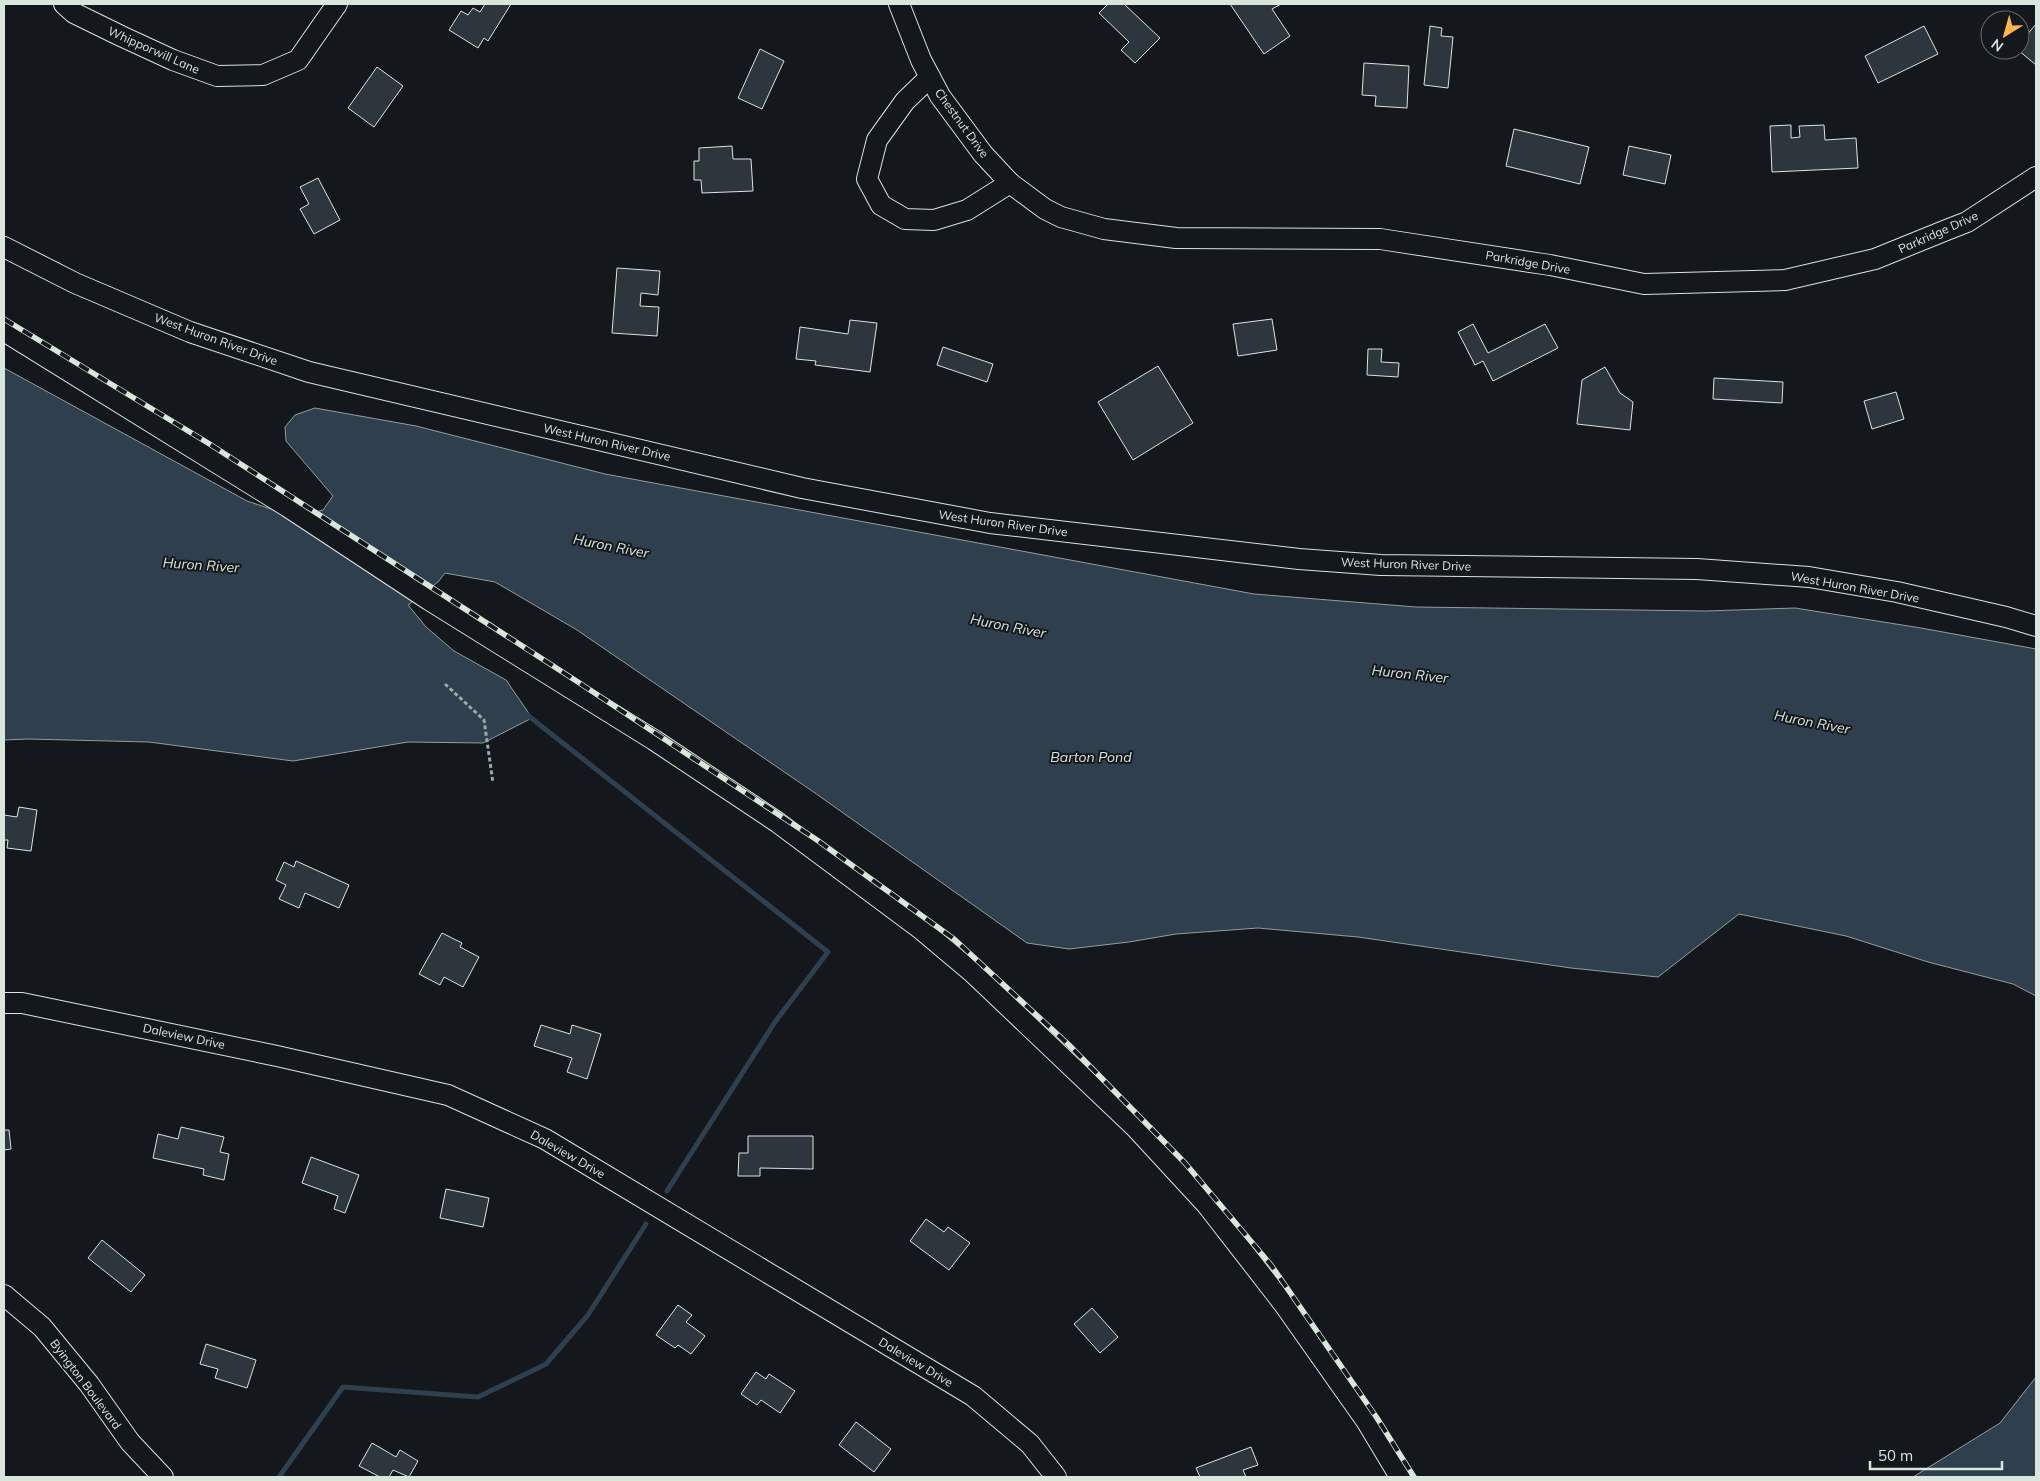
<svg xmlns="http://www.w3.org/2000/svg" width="2040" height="1481" font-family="Mulish,sans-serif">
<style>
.water{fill:#2f3f4d;stroke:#939e99}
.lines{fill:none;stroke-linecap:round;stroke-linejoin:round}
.stream{stroke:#2f3f4d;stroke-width:5}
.building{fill:#2c363c;stroke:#d8e6dc}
.minor-casing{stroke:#d8e6dc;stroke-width:22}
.path{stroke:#9da8a2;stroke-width:3;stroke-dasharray:4 2.5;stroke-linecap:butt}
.minor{stroke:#14181c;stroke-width:20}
.rail-casing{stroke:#d8e6dc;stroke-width:5.5}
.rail{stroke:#14181c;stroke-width:4;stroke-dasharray:11;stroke-linecap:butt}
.labels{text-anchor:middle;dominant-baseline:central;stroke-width:4;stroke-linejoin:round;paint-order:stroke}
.street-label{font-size:12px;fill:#d8e6dc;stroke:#14181c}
.water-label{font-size:14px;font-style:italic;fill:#d8e6dc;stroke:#14181c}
</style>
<rect width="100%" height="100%" fill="#14181c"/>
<g class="water">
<polygon points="4,368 247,501 295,517 323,510 333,496 286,441 285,427 295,415 315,408 416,426 605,474 1254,594 1416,607 1706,611 1795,608 1921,628 2036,649 2036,996 2013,984 1928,962 1846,936 1739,914 1658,977 1571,968 1358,937 1258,928 1176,934 1129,942 1069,949 1027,943 815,793 577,630 495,582 445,573 438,582 408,605 426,627 454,651 506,680 532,718 483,743 408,742 293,761 149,742 28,739 4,740"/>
<polygon points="2036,1377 2036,1477 1913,1477 2000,1423"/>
</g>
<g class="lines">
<g class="stream">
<polyline points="526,714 828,952 775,1022 667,1191"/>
<polyline points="279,1477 343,1387 478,1397 546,1364 588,1315 646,1224"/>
</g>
</g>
<g class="building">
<polygon points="485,4 511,4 488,41 484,38 478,48 449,30 461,11 468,15 473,8 480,12"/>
<polygon points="1108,4 1124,4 1160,38 1135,63 1121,50 1129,42 1099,13"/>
<polygon points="1230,4 1281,4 1272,9 1290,36 1264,54"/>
<polygon points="2036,24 2036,65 2018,50 2020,50 2020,43"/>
<polygon points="1430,26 1442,28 1441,36 1453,37 1448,88 1424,85"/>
<polygon points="1924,26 1938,54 1878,83 1865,56"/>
<polygon points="760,49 784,61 762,109 738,98"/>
<polygon points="1364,63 1409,66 1407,108 1375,106 1376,96 1362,95"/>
<polygon points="377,67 403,86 374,127 348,108"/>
<polygon points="1791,125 1791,138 1800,137 1799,126 1824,125 1825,140 1856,138 1858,168 1772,172 1770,126"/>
<polygon points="1514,129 1589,147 1580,184 1506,166"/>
<polygon points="732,146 733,159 751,159 753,191 702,193 701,180 694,180 694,161 699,161 699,148"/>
<polygon points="1629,146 1671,155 1665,184 1623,175"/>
<polygon points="318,178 340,220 314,234 300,209 309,204 300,187"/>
<polygon points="617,268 660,271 658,295 641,293 640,306 659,307 657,336 612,333"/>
<polygon points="1272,319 1277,350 1238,356 1233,324"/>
<polygon points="850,320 877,323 870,372 815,365 816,361 796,359 800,327 848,334"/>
<polygon points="1473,324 1488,353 1545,324 1558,348 1493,381 1483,361 1475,365 1458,332"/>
<polygon points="943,347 993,364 987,382 937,365"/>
<polygon points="1368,349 1382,349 1381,362 1399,363 1398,377 1367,375"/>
<polygon points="1158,366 1193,423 1133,460 1098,402"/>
<polygon points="1605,367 1620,393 1633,402 1630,430 1577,424 1582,380"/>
<polygon points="1714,378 1783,382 1782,403 1713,399"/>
<polygon points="1896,392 1904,419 1872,429 1864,401"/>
<polygon points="19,807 37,810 31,851 7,848 8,840 4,840 4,815 17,817"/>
<polygon points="296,861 349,885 339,908 305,893 299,908 279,899 286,885 276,880 284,862 294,867"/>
<polygon points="442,933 462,943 460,947 479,957 463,987 444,977 440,985 419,974"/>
<polygon points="541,1025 570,1034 572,1025 601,1034 587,1079 567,1072 572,1058 534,1046"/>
<polygon points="181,1127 224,1137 220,1152 229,1154 224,1180 203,1175 204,1169 153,1158 158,1134 178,1139"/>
<polygon points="4,1130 9,1130 11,1149 4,1150"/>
<polygon points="748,1136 813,1136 813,1169 760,1168 760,1176 738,1176 739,1153 748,1153"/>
<polygon points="311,1157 359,1175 345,1213 334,1209 338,1196 302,1183"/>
<polygon points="446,1189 489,1198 483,1227 440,1218"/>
<polygon points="926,1219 944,1232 948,1227 970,1243 949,1270 910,1241"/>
<polygon points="102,1240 145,1275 131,1292 88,1258"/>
<polygon points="678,1305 692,1315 686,1322 705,1336 691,1354 678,1345 675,1348 656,1335"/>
<polygon points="1092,1308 1118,1337 1100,1353 1074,1324"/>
<polygon points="206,1344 256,1360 247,1388 215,1378 218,1369 200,1364"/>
<polygon points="756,1372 766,1379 769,1374 795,1391 780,1413 761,1400 757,1405 741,1394"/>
<polygon points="856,1422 891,1449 874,1472 839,1445"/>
<polygon points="372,1443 396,1457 400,1450 418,1461 409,1477 393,1470 389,1477 380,1477 359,1466"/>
<polygon points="1251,1447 1258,1465 1243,1470 1246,1477 1200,1477 1196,1468"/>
</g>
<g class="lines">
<g class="minor-casing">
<g id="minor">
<polyline points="64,4 74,13 121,36 173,60 217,76 263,75 298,60 337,4"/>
<polyline points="899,4 921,60 940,96 983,154 1010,183 1045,209 1061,217 1104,229 1176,238 1380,239 1550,265 1644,284 1785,280 1875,259 1949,229 1967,222 2036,177"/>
<polyline points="930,77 905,101 877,140 867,179 881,205 905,219 934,220 967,210 1010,183"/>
<polyline points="4,247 75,283 190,332 309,372 802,488 990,523 1299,559 1381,565 1697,569 1809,577 1897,592 2006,617 2036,626"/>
<polyline points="4,331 288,507 429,600 654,740 777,822 922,930 972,972 1135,1127 1207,1205 1283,1303 1367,1422 1400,1477"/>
<polyline points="4,1003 22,1003 277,1056 448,1095 545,1139 973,1396 1030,1444 1056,1477"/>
<polyline points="4,1295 42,1327 89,1384 130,1442 163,1477"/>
</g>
</g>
<polyline class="path" points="445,684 484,720 493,783"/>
<use href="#minor" class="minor"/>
<g class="rail-casing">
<polyline id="rail" points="4,319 208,443 581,684 817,840 954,939 1069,1045 1185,1163 1271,1265 1377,1418 1414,1477"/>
</g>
<use href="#rail" class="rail"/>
</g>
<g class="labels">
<g class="street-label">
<text transform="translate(154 50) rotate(24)">Whipporwill Lane</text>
<text transform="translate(962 123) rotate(54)">Chestnut Drive</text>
<text transform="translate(1938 232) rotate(-24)">Parkridge Drive</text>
<text transform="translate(1528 262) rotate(10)">Parkridge Drive</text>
<text transform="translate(216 339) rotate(20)">West Huron River Drive</text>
<text transform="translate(607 442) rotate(13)">West Huron River Drive</text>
<text transform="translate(1003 523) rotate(8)">West Huron River Drive</text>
<text transform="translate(1406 564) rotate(2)">West Huron River Drive</text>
<text transform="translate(1855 587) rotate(10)">West Huron River Drive</text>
<text transform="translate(184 1036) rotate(12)">Daleview Drive</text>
<text transform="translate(568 1154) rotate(30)">Daleview Drive</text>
<text transform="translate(916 1362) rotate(31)">Daleview Drive</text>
<text transform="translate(86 1384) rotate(53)">Byington Boulevard</text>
</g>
<g class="water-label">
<text transform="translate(611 546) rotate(11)">Huron River</text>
<text transform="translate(201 565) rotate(4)">Huron River</text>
<text transform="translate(1008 626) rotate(11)">Huron River</text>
<text transform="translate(1410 674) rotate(6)">Huron River</text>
<text transform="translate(1812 722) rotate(11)">Huron River</text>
<text x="1091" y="757">Barton Pond</text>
</g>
</g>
<rect width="2040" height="1481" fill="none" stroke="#d8e6dc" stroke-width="10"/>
<g transform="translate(2005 35) rotate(217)"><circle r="24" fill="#14181c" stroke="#626a69"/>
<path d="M0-4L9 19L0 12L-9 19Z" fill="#ffb74d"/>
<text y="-8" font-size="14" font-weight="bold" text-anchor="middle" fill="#d8e6dc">N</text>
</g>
<path d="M1870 1461v8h132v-8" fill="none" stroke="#d8e6dc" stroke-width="2.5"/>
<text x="1878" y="1461" font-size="15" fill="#d8e6dc" stroke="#14181c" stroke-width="4" paint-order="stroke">50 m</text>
</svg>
